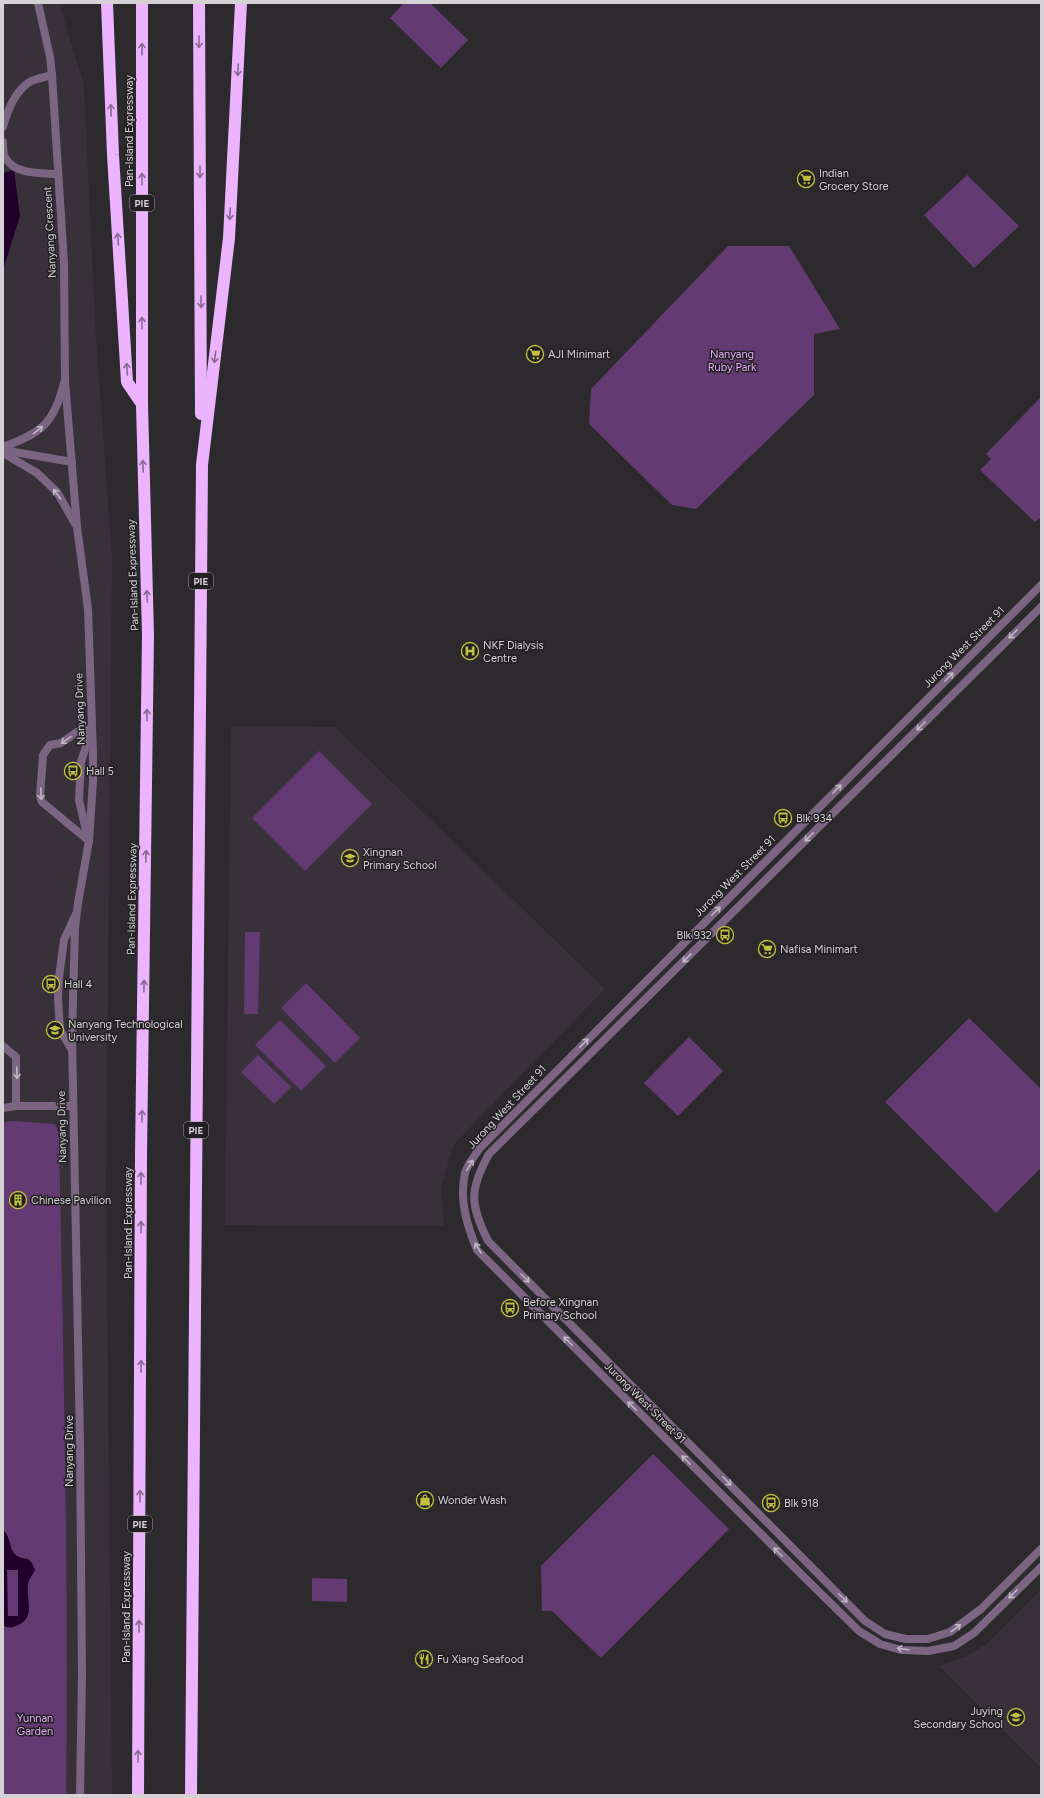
<svg xmlns="http://www.w3.org/2000/svg" width="1044" height="1798" font-family="Figtree,sans-serif">
<style>
.built{fill:#38313a}
.green{fill:#643a72}
.water{fill:#22002c;fill-rule:evenodd}
.lines{fill:none;stroke-linecap:round;stroke-linejoin:round}
.service{stroke:#7b6583;stroke-width:8}
.minor{stroke:#7b6583;stroke-width:8}
.motorway{stroke:#ecb3fe;stroke-width:12}
.oneway{stroke:#886a91}
.oneway2{stroke:#beb7c0}
.labels{text-anchor:middle;dominant-baseline:central;stroke-width:3;stroke-linejoin:round;paint-order:stroke}
.shield{fill:#232024;stroke:#9f9da0;stroke-width:1}
.shield-label{font-size:10px;font-weight:bold;fill:#d4d2d5}
.street-label{font-size:11px;fill:#d4d2d5;stroke:#232024}
.poi-label{font-size:11px;fill:#d4d2d5;stroke:#232024;text-anchor:start}
.park-label{font-size:11px;fill:#e5acf7;stroke:#232024}
</style>
<rect width="100%" height="100%" fill="#2d2a2e"/>
<g class="built">
<polygon points="3,3 59,3 84,85 95,323 112,558 106,1186 112,1795 3,1795"/>
<polygon points="231,726 335,727 605,989 454,1144 441,1187 444,1226 225,1225"/>
<polygon points="1041,1590 1041,1768 939,1666 967,1656 988,1643"/>
</g>
<g class="green">
<polygon points="404,3 430,3 468,40 441,68 390,18"/>
<polygon points="967,175 1019,226 974,268 924,215"/>
<polygon points="728,246 789,246 840,329 814,334 814,395 696,509 672,505 589,424 591,389"/>
<polygon points="1041,397 1041,517 1035,522 980,470 991,459 986,454"/>
<polygon points="319,751 372,804 305,871 252,818"/>
<polygon points="245,932 260,932 258,1014 244,1014"/>
<polygon points="306,983 360,1038 335,1063 281,1008"/>
<polygon points="969,1018 1041,1089 1041,1168 996,1213 885,1102"/>
<polygon points="280,1020 326,1066 301,1091 255,1045"/>
<polygon points="689,1037 723,1071 678,1116 644,1083"/>
<polygon points="258,1055 291,1087 274,1104 241,1072"/>
<path d="M14 1121 55 1124 59 1133C63 1354 69 1574 66 1795H3V1122Z"/>
<polygon points="653,1454 729,1529 601,1658 552,1611 542,1611 541,1566"/>
<polygon points="312,1578 347,1579 347,1602 312,1601"/>
</g>
<g class="water">
<polygon points="14,170 20,216 3,270 3,173"/>
<path d="M3 1530C15 1541 5 1557 28 1559L32 1563 35 1570C33 1575 28 1580 28 1584 26 1599 36 1618 18 1625 13 1628 9 1628 3 1626ZM7 1570H18V1616H8Z"/>
</g>
<g class="lines">
<g class="service">
<path d="M3 127C7 112 14 93 28 83 34 79 45 77 52 75"/>
<path d="M3 142C3 146 3 154 5 157 14 175 41 173 57 174"/>
<path d="M3 447C41 433 54 424 64 383"/>
<polyline points="3,453 37,473 57,492 77,527"/>
<polyline points="88,839 79,800 81,762 92,728"/>
<polyline points="3,1046 16,1057 16,1106"/>
<polyline points="72,1050 60,1030 58,998 59,977 64,940 76,914"/>
</g>
<g class="minor">
<polyline points="38,3 50,57 52,75 64,263 65,381 77,527 88,609 93,754 93,781 89,841 78,903 75,928 72,1037 80,1442 82,1675 80,1795"/>
<polyline points="3,450 72,462"/>
<path d="M1041 585 479 1149C475 1156 467 1165 465 1173 459 1201 467 1225 477 1250L806 1579 859 1631 880 1644 901 1650 928 1651 954 1646 974 1633 1041 1567"/>
<path d="M1041 607 489 1154C469 1190 470 1204 488 1241L865 1621 885 1634 906 1639H928L950 1632 981 1609 1041 1549"/>
<polyline points="89,841 42,802 40,796 43,755 50,745 61,743 77,732 92,727"/>
<polyline points="3,1108 16,1106 73,1106"/>
</g>
<g class="motorway">
<polyline points="107,3 113,155 127,382 142,404"/>
<polyline points="199,3 201,414"/>
<polyline points="138,1795 141,1155 148,635 142,404 142,3"/>
<polyline points="191,1795 202,465 229,238 241,3"/>
</g>
</g>
<defs><path id="oneway-shaft" d="M-6 0H5M1.5-3L5.5 0L1.5 3" fill="none" stroke-width="1.6" stroke-linecap="round" stroke-linejoin="round"/></defs>
<g class="oneway">
<use href="#oneway-shaft" transform="translate(199 42) rotate(90)"/>
<use href="#oneway-shaft" transform="translate(142 49) rotate(-90)"/>
<use href="#oneway-shaft" transform="translate(238 70) rotate(92)"/>
<use href="#oneway-shaft" transform="translate(111 110) rotate(-92)"/>
<use href="#oneway-shaft" transform="translate(200 172) rotate(90)"/>
<use href="#oneway-shaft" transform="translate(142 179) rotate(-90)"/>
<use href="#oneway-shaft" transform="translate(230 214) rotate(93)"/>
<use href="#oneway-shaft" transform="translate(118 239) rotate(-94)"/>
<use href="#oneway-shaft" transform="translate(201 302) rotate(90)"/>
<use href="#oneway-shaft" transform="translate(142 323) rotate(-90)"/>
<use href="#oneway-shaft" transform="translate(215 357) rotate(97)"/>
<use href="#oneway-shaft" transform="translate(127 369) rotate(-94)"/>
<use href="#oneway-shaft" transform="translate(143 466) rotate(-92)"/>
<use href="#oneway-shaft" transform="translate(147 596) rotate(-92)"/>
<use href="#oneway-shaft" transform="translate(147 715) rotate(-90)"/>
<use href="#oneway-shaft" transform="translate(146 856) rotate(-89)"/>
<use href="#oneway-shaft" transform="translate(144 986) rotate(-89)"/>
<use href="#oneway-shaft" transform="translate(142 1116) rotate(-89)"/>
<use href="#oneway-shaft" transform="translate(141 1178) rotate(-90)"/>
<use href="#oneway-shaft" transform="translate(141 1227) rotate(-90)"/>
<use href="#oneway-shaft" transform="translate(141 1366) rotate(-90)"/>
<use href="#oneway-shaft" transform="translate(140 1496) rotate(-90)"/>
<use href="#oneway-shaft" transform="translate(139 1626) rotate(-90)"/>
<use href="#oneway-shaft" transform="translate(138 1756) rotate(-90)"/>
</g>
<g class="oneway2">
<use href="#oneway-shaft" transform="translate(38 430) rotate(-40)"/>
<use href="#oneway-shaft" transform="translate(57 494) rotate(-127)"/>
<use href="#oneway-shaft" transform="translate(1013 634) rotate(135)"/>
<use href="#oneway-shaft" transform="translate(949 677) rotate(-45)"/>
<use href="#oneway-shaft" transform="translate(921 726) rotate(135)"/>
<use href="#oneway-shaft" transform="translate(66 740) rotate(145)"/>
<use href="#oneway-shaft" transform="translate(837 789) rotate(-45)"/>
<use href="#oneway-shaft" transform="translate(41 794) rotate(87)"/>
<use href="#oneway-shaft" transform="translate(809 837) rotate(135)"/>
<use href="#oneway-shaft" transform="translate(716 911) rotate(-45)"/>
<use href="#oneway-shaft" transform="translate(687 958) rotate(135)"/>
<use href="#oneway-shaft" transform="translate(584 1043) rotate(-45)"/>
<use href="#oneway-shaft" transform="translate(17 1073) rotate(88)"/>
<use href="#oneway-shaft" transform="translate(470 1165) rotate(-60)"/>
<use href="#oneway-shaft" transform="translate(478 1248) rotate(-121)"/>
<use href="#oneway-shaft" transform="translate(525 1278) rotate(45)"/>
<use href="#oneway-shaft" transform="translate(568 1341) rotate(-135)"/>
<use href="#oneway-shaft" transform="translate(632 1406) rotate(-135)"/>
<use href="#oneway-shaft" transform="translate(686 1460) rotate(-135)"/>
<use href="#oneway-shaft" transform="translate(727 1481) rotate(45)"/>
<use href="#oneway-shaft" transform="translate(778 1552) rotate(-135)"/>
<use href="#oneway-shaft" transform="translate(1013 1594) rotate(135)"/>
<use href="#oneway-shaft" transform="translate(843 1598) rotate(45)"/>
<use href="#oneway-shaft" transform="translate(956 1628) rotate(-37)"/>
<use href="#oneway-shaft" transform="translate(903 1649) rotate(-172)"/>
</g>
<defs>
<g id="supermarket-ring" transform="scale(0.9)"><circle r="9.5" fill="#232024" stroke="#c1be40" stroke-width="1.5"/><path d="M-6-5.5h2.5l.6 2H6L4.5 2H-2.5L-4.4-4H-6ZM-1.5 3.2a1.3 1.3 0 1 0 .1 0ZM3 3.2a1.3 1.3 0 1 0 .1 0Z" fill="#c1be40"/></g>
<g id="hospital-ring" transform="scale(0.9)"><circle r="9.5" fill="#232024" stroke="#c1be40" stroke-width="1.5"/><path d="M-5-5h3v3.5h4V-5h3V5h-3V1.5h-4V5h-3Z" fill="#c1be40"/></g>
<g id="bus-ring" transform="scale(0.9)"><circle r="9.5" fill="#232024" stroke="#c1be40" stroke-width="1.5"/><path d="M-5-6H5V4H4V6H2V4H-2V6H-4V4H-5ZM-3.5-4V0h7V-4ZM-3.5 1.2v1.5H-2V1.2ZM2 1.2v1.5H3.5V1.2Z" fill="#c1be40"/></g>
<g id="school-ring" transform="scale(0.9)"><circle r="9.5" fill="#232024" stroke="#c1be40" stroke-width="1.5"/><path d="M0-5L7-2L0 1L-7-2ZM-4 1L0 2.5L4 1V4Q0 6-4 4Z" fill="#c1be40"/></g>
<g id="university-ring" transform="scale(0.9)"><circle r="9.5" fill="#232024" stroke="#c1be40" stroke-width="1.5"/><path d="M0-5L7-2L0 1L-7-2ZM-4 1L0 2.5L4 1V4Q0 6-4 4Z" fill="#c1be40"/></g>
<g id="building-ring" transform="scale(0.9)"><circle r="9.5" fill="#232024" stroke="#c1be40" stroke-width="1.5"/><path d="M-4-6H4V6H1V3H-1V6H-4ZM-2.5-4.3h1.7v1.8h-1.7ZM.8-4.3h1.7v1.8H.8ZM-2.5-1h1.7V.8h-1.7ZM.8-1h1.7V.8H.8Z" fill="#c1be40"/></g>
<g id="shop-ring" transform="scale(0.9)"><circle r="9.5" fill="#232024" stroke="#c1be40" stroke-width="1.5"/><path d="M-5-2.5h2.3a2.7 3.5 0 0 1 5.4 0H5L5.5 6h-11ZM-1.5-2.5h3a1.5 2.3 0 0 0-3 0Z" fill="#c1be40"/></g>
<g id="restaurant-ring" transform="scale(0.9)"><circle r="9.5" fill="#232024" stroke="#c1be40" stroke-width="1.5"/><path d="M-5-6h1v4h1v-4h1v4h1v-4h1v5L-1.5 .5V6h-2V.5L-5-1ZM5-6V6H3V1.5H1.5Q1.5-4 5-6Z" fill="#c1be40"/></g>
</defs>
<g fill-rule="evenodd">
<use href="#supermarket-ring" x="806" y="179"/>
<use href="#supermarket-ring" x="535" y="354"/>
<use href="#hospital-ring" x="470" y="651"/>
<use href="#bus-ring" x="73" y="771"/>
<use href="#bus-ring" x="783" y="818"/>
<use href="#school-ring" x="350" y="858"/>
<use href="#bus-ring" x="725" y="935"/>
<use href="#supermarket-ring" x="767" y="949"/>
<use href="#bus-ring" x="51" y="984"/>
<use href="#university-ring" x="55" y="1030"/>
<use href="#building-ring" x="18" y="1200"/>
<use href="#bus-ring" x="510" y="1308"/>
<use href="#shop-ring" x="425" y="1500"/>
<use href="#bus-ring" x="771" y="1503"/>
<use href="#restaurant-ring" x="424" y="1659"/>
<use href="#school-ring" x="1016" y="1717"/>
</g>
<g class="labels">
<g class="shield">
<rect x="130" y="195" width="24" height="16" rx="3"/>
<rect x="189" y="573" width="24" height="16" rx="3"/>
<rect x="184" y="1122" width="24" height="16" rx="3"/>
<rect x="128" y="1516" width="24" height="16" rx="3"/>
</g>
<g class="shield-label">
<text x="142" y="203">PIE</text>
<text x="201" y="581">PIE</text>
<text x="196" y="1130">PIE</text>
<text x="140" y="1524">PIE</text>
</g>
<g class="street-label">
<text transform="translate(129 131) rotate(-90)">Pan-Island Expressway</text>
<text transform="translate(50 232) rotate(-93)">Nanyang Crescent</text>
<text transform="translate(133 575) rotate(-92)">Pan-Island Expressway</text>
<text transform="translate(964 647) rotate(-45)">Jurong West Street 91</text>
<text transform="translate(80 709) rotate(-92)">Nanyang Drive</text>
<text transform="translate(735 876) rotate(-45)">Jurong West Street 91</text>
<text transform="translate(132 899) rotate(-89)">Pan-Island Expressway</text>
<text transform="translate(507 1107) rotate(-47)">Jurong West Street 91</text>
<text transform="translate(62 1127) rotate(-91)">Nanyang Drive</text>
<text transform="translate(128 1223) rotate(-90)">Pan-Island Expressway</text>
<text transform="translate(645 1403) rotate(45)">Jurong West Street 91</text>
<text transform="translate(69 1451) rotate(-90)">Nanyang Drive</text>
<text transform="translate(126 1607) rotate(-90)">Pan-Island Expressway</text>
</g>
<g class="poi-label">
<text x="819" y="173">Indian<tspan x="819" dy="13">Grocery Store</tspan></text>
<text x="548" y="354">AJI Minimart</text>
<text x="483" y="645">NKF Dialysis<tspan x="483" dy="13">Centre</tspan></text>
<text x="86" y="771">Hall 5</text>
<text x="796" y="818">Blk 934</text>
<text x="363" y="852">Xingnan<tspan x="363" dy="13">Primary School</tspan></text>
<text x="712" y="935" text-anchor="end">Blk 932</text>
<text x="780" y="949">Nafisa Minimart</text>
<text x="64" y="984">Hall 4</text>
<text x="68" y="1024">Nanyang Technological<tspan x="68" dy="13">University</tspan></text>
<text x="31" y="1200">Chinese Pavilion</text>
<text x="523" y="1302">Before Xingnan<tspan x="523" dy="13">Primary School</tspan></text>
<text x="438" y="1500">Wonder Wash</text>
<text x="784" y="1503">Blk 918</text>
<text x="437" y="1659">Fu Xiang Seafood</text>
<text x="1003" y="1711" text-anchor="end">Juying<tspan x="1003" dy="13">Secondary School</tspan></text>
</g>
<g class="park-label">
<text x="732" y="354">Nanyang<tspan x="732" dy="13">Ruby Park</tspan></text>
<text x="35" y="1718">Yunnan<tspan x="35" dy="13">Garden</tspan></text>
</g>
</g>
<rect width="1044" height="1798" fill="none" stroke="#d4d2d5" stroke-width="8"/>
</svg>
